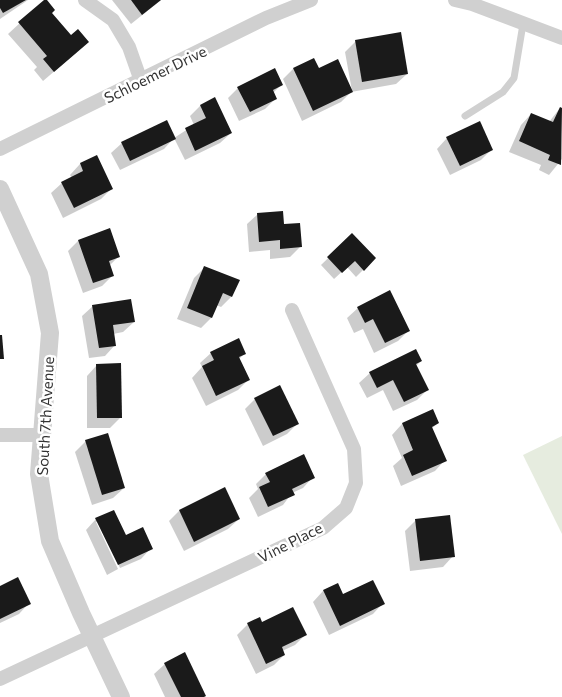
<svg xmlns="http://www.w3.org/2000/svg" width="562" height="697" font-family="Commissioner,sans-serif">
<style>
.green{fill:#e6ecdf}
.shadow{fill:#0003}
.building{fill:#1a1a1a}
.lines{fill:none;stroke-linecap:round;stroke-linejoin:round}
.service{stroke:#d0d0d0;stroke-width:7}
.minor{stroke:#d0d0d0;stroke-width:14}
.tertiary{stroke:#d0d0d0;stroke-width:18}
.labels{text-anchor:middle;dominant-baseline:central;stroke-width:5;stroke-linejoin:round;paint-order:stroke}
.street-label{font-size:15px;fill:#333;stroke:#fff}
</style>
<rect width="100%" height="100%" fill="#fff"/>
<polygon class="green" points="562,436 562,534 523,455"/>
<g class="shadow">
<polygon points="0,0 28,0 0,19"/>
<polygon points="45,0 50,13 77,52 43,81 34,70 37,67 8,34"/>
<polygon points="112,0 161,0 131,24"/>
<polygon points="356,41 407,74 396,84 351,92 341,102 302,121 283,79 293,69 318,69 352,91 345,52"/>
<polygon points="282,84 273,93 276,98 265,109 239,121 228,98 238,88"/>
<polygon points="215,99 231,133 220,143 185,160 174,138 194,125 190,116 200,106"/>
<polygon points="560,108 562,159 549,175 539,170 541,165 509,152 521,125 531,114 549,122"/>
<polygon points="174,138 164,149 120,170 111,153 122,143"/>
<polygon points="447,138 492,149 481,160 450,175 437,149"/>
<polygon points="96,157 111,189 101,199 63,218 51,193 62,183 72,178 70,175 80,164"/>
<polygon points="258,214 283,225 300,247 290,257 270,259 270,250 249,252 247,224"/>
<polygon points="352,235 375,258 356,277 347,267 334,279 321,265"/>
<polygon points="78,241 118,257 109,266 113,275 102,286 83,293 68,251"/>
<polygon points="205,267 231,297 221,307 216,305 211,318 201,328 177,319 194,278"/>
<polygon points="93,306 134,322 123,332 113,334 115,345 105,356 89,358 82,316"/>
<polygon points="358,308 408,331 398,341 374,353 363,329 354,333 347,318"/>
<polygon points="211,353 245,353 239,359 249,379 238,390 206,406 192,378 202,367 200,363"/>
<polygon points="421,361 416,366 427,390 417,400 393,411 383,390 367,398 359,383 370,373"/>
<polygon points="97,365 121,417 110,428 87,428 87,376"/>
<polygon points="255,399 298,423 287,434 263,446 245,409"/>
<polygon points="432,411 438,423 431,429 445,460 435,471 401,486 393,466 402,458 392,435 402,424"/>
<polygon points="86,441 124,488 113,498 92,505 75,452"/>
<polygon points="266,474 313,477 303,488 292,493 283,505 258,517 249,498 258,489 256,484"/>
<polygon points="179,511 239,519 228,529 184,551 169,521"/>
<polygon points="96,519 125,537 151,548 141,559 120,568 98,522 96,522 118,569 107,575 86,530"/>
<polygon points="416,520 453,556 443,567 410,571 405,531"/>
<polygon points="337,584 343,596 383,603 373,614 329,635 313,602 323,591"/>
<polygon points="0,588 29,603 19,614 0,623"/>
<polygon points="248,624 262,624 305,635 295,645 282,651 284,655 274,665 256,674 237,635"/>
<polygon points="165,664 203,697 165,697 154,674"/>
</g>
<g class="building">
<polygon points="0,0 26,0 3,13 0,8"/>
<polygon points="44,0 47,0 55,10 52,13 71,35 78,29 89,42 54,72 43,59 47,56 18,22"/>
<polygon points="131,0 161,0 142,15"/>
<polygon points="401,32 408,74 362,82 355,40"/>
<polygon points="314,58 319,68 338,59 353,92 313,111 293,68"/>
<polygon points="275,68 283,85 273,90 277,99 250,112 237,87"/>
<polygon points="215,97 232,133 195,151 185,128 206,118 200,105"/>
<polygon points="560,107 562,108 561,165 548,160 550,155 519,141 531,113 553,122"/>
<polygon points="167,120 176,139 130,161 121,142"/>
<polygon points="480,121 493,150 460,166 446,137"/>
<polygon points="97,155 113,189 74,208 61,182 83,171 80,163"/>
<polygon points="283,211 284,224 300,223 302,247 280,249 280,240 259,242 257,213"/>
<polygon points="110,228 120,257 109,261 114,276 93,283 78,240"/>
<polygon points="352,233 376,258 364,271 355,261 342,273 327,257"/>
<polygon points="204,266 240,280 232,297 223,293 212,318 187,308"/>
<polygon points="390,290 410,331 385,343 373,319 365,323 357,307"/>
<polygon points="131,299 135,322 113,325 116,346 99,348 92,305"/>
<polygon points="0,335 2,335 4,359 0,359"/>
<polygon points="239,338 246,354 239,357 250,380 216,396 202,366 214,360 210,352"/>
<polygon points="416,349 422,361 416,364 429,390 404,402 393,380 377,388 369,372"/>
<polygon points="121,363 122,418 97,418 96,364"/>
<polygon points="280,385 299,424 273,436 254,398"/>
<polygon points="433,409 439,423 432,427 447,461 412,476 403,455 413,450 402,423"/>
<polygon points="108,433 125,488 102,495 85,440"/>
<polygon points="304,454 315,478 292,489 295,495 268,507 259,487 270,482 265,473"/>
<polygon points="225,487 240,519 194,542 179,510"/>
<polygon points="114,510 126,535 143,527 153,549 118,565 95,518"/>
<polygon points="450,515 455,557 420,561 415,519"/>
<polygon points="18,577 31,604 0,619 0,586"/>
<polygon points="373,580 385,604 340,626 323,590 338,583 343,594"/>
<polygon points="293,607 307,635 282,647 285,655 266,664 247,623 260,617 262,622"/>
<polygon points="185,652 206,696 204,697 181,697 164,663"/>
</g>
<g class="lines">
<polyline class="service" points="465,116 503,92 514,78 523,24"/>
<g class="minor">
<polyline points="85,0 113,20 129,47 141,81"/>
<polyline points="455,0 472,4 562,38"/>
<polyline points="0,149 266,18 311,0"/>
<polyline points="0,435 42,435"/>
<polyline points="0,679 323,528 346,508 356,483 354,449 292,310"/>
</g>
<polyline class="tertiary" points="0,189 39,274 50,333 39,474 50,541 81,613 121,697"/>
</g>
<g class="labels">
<g class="street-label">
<text transform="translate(155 74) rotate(-26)">Schloemer Drive</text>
<text transform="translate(45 416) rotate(-87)">South 7th Avenue</text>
<text transform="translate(290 542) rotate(-27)">Vine Place</text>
</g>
</g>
</svg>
